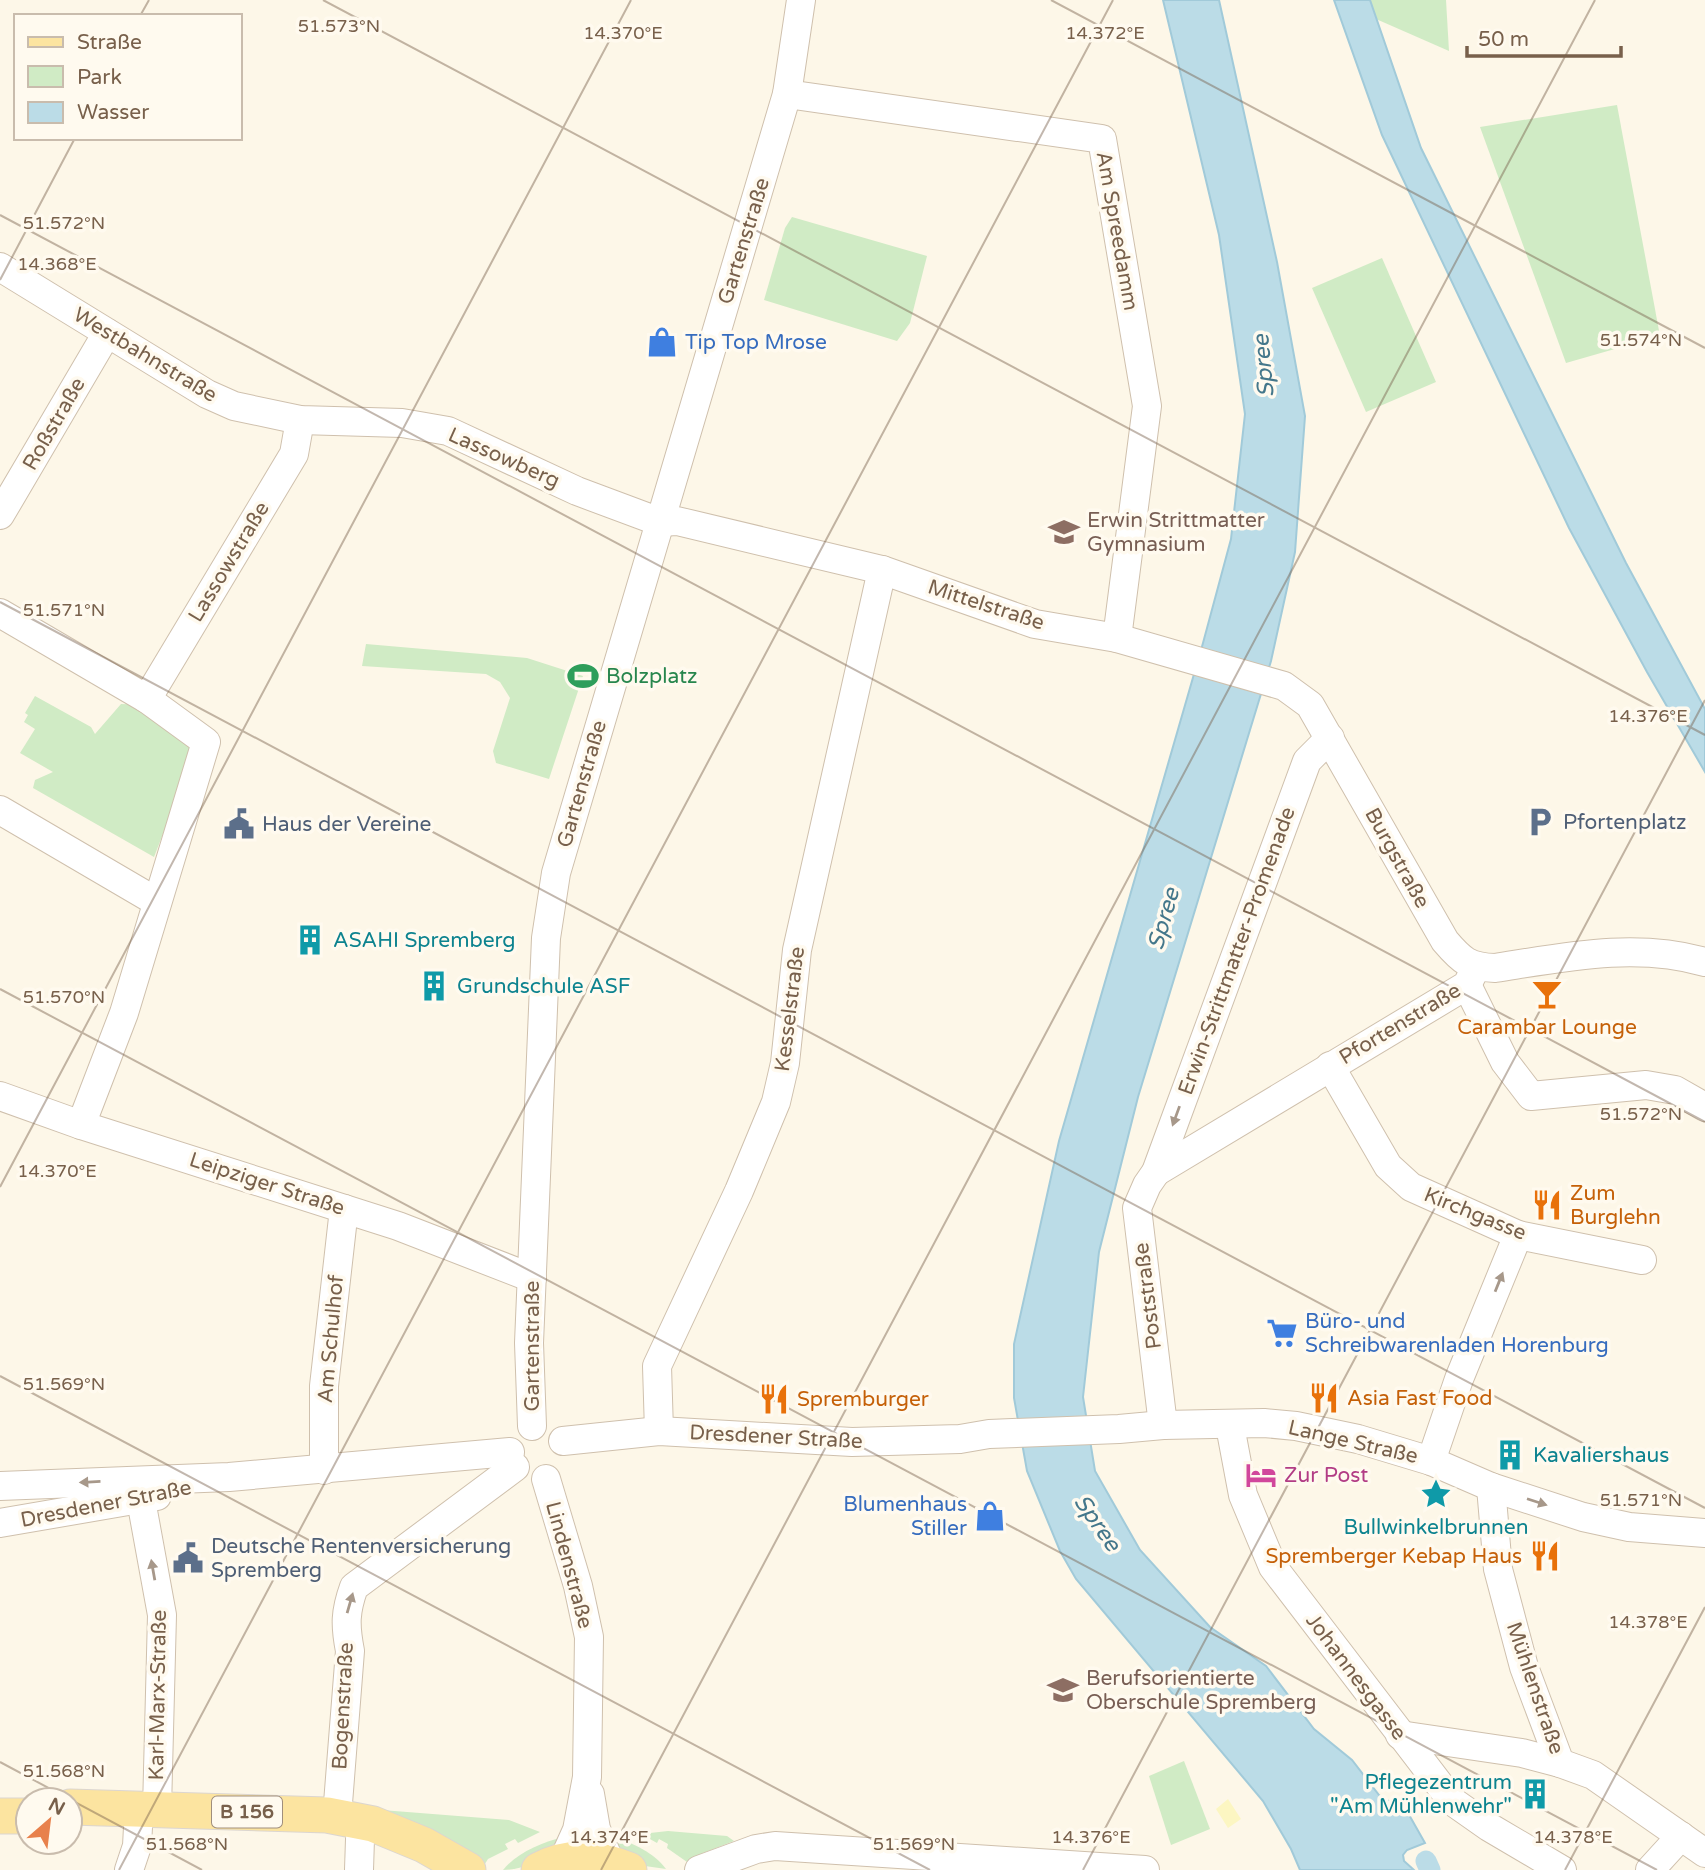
<svg xmlns="http://www.w3.org/2000/svg" width="1705" height="1870" font-family="'Varela Round',sans-serif">
<style>
.green{fill:#d0ebc5}
.sand{fill:#fcf6c2}
.water{fill:#bbdce7;stroke:#a1cad9;stroke-width:2}
.lines{fill:none;stroke-linecap:round;stroke-linejoin:round}
.canal{stroke:#bbdce7;stroke-width:21}
.minor-casing{stroke:#cfc0ad;stroke-width:30}
.major-casing{stroke:#dcd6d0;stroke-width:37}
.minor{stroke:#fff;stroke-width:28}
.major{stroke:#fce4a0;stroke-width:35}
.oneway{fill:#a7988a}
.ticks{fill:none;stroke:#78604b;stroke-width:2;stroke-opacity:0.45}
.labels{text-anchor:middle;dominant-baseline:central;stroke-width:7;stroke-linejoin:round;paint-order:stroke}
.shield{fill:#fffaef;stroke:#a08e7c;stroke-width:2}
.shield-label{font-size:19px;font-weight:bold;fill:#78604b}
.street-label{font-size:21px;fill:#78604b;stroke:#fffaef}
.shop-label{font-size:21px;fill:#366cbe;stroke:#fffaef;text-anchor:start}
.education-label{font-size:21px;fill:#785e54;stroke:#fffaef;text-anchor:start}
.leisure-label{font-size:21px;fill:#27864d;stroke:#fffaef;text-anchor:start}
.service-label{font-size:21px;fill:#4e5e75;stroke:#fffaef;text-anchor:start}
.culture-label{font-size:21px;fill:#0d838f;stroke:#fffaef;text-anchor:start}
.food-label{font-size:21px;fill:#c56008;stroke:#fffaef;text-anchor:start}
.hotel-label{font-size:21px;fill:#b23c85;stroke:#fffaef;text-anchor:start}
.water-label{font-size:23px;font-style:italic;fill:#44778b;stroke:#fffaef}
.ticks-label{font-size:18px;text-anchor:middle;fill:#78604b;stroke:#fffaef;stroke-width:7;stroke-linejoin:round;paint-order:stroke}
</style>
<rect width="100%" height="100%" fill="#fdf7e8"/>
<g class="green">
<polygon points="1370,0 1446,0 1449,51 1376,19"/>
<polygon points="1617,105 1660,336 1566,363 1480,127"/>
<polygon points="792,217 927,256 910,323 897,341 764,300 785,228"/>
<polygon points="1382,258 1436,382 1366,412 1312,288"/>
<polygon points="366,644 527,658 583,676 549,779 496,763 493,751 510,698 500,682 486,674 362,666"/>
<polygon points="35,696 91,727 95,734 121,704 150,705 188,731 194,754 154,857 33,788 35,780 53,772 20,753 35,729 24,722 28,715 25,713"/>
<polygon points="1184,1761 1210,1829 1171,1845 1149,1776"/>
<polygon points="369,1809 509,1820 540,1832 518,1843 515,1839 505,1844 508,1849 488,1859 483,1867"/>
<polygon points="668,1831 727,1836 734,1841 703,1853 687,1862 667,1848 668,1844 659,1839 657,1843 641,1834"/>
<path d="M563 1837C548 1855 528 1870 503 1870 516 1853 543 1842 563 1837Z"/>
<path d="M614 1839C632 1841 655 1854 666 1869L645 1866 618 1849Z"/>
</g>
<polygon class="sand" points="1228,1799 1241,1819 1228,1828 1216,1809"/>
<g class="water">
<polygon points="1163,0 1219,0 1277,262 1305,416 1295,552 1271,661 1138,1097 1099,1252 1083,1397 1095,1471 1140,1550 1210,1627 1266,1666 1314,1729 1352,1760 1379,1795 1408,1813 1425,1843 1407,1850 1403,1855 1404,1861 1414,1870 1300,1870 1291,1849 1263,1801 1076,1579 1060,1551 1027,1471 1014,1398 1014,1344 1059,1141 1203,643 1231,539 1245,414 1219,235"/>
<polygon points="1334,0 1370,0 1421,148 1626,563 1705,709 1705,772 1647,672 1569,528 1382,135"/>
</g>
<g class="lines">
<polyline class="canal" points="1426,1861 1430,1870"/>
<g class="minor-casing">
<g id="minor">
<polyline points="787,94 1102,139 1147,406 1117,638"/>
<path d="M0 267 207 394 234 406 300 420 402 423 448 431 577 491 660 522 677 521 882 570 1035 624 1117 638 1284 686 1310 705 1445 941C1462 961 1469 967 1495 968 1565 957 1636 942 1705 962"/>
<polyline points="0,515 107,333"/>
<polyline points="0,613 147,699 206,742 124,1013 81,1125"/>
<polyline points="147,699 294,454 300,420"/>
<polyline points="0,810 157,902"/>
<polyline points="1467,985 1505,1062 1531,1096 1646,1085 1675,1090 1705,1107"/>
<polyline points="1330,1066 1388,1166 1411,1187 1518,1235 1642,1260"/>
<polyline points="0,1096 81,1125 398,1226 532,1278"/>
<polyline points="1156,1172 1467,985 1476,967"/>
<polyline points="1163,1425 1137,1208 1147,1185 1156,1172 1307,761 1330,738"/>
<polyline points="532,1426 529,1343 546,938 556,873 787,94 801,0"/>
<polyline points="1230,1426 1243,1495 1273,1567 1452,1801 1489,1827 1562,1870"/>
<polyline points="659,1431 657,1366 739,1191 776,1102 785,1063 797,950 882,570"/>
<polyline points="563,1441 659,1431 852,1442 960,1439 989,1434 1119,1429 1163,1425 1264,1423 1296,1426 1358,1439 1431,1461 1491,1487 1583,1517 1629,1527 1705,1533"/>
<polyline points="1431,1461 1459,1379 1518,1235"/>
<polyline points="324,1470 324,1386 344,1209"/>
<polyline points="546,1479 578,1586 589,1637 587,1777 577,1830 563,1861"/>
<polyline points="0,1486 229,1477 510,1452"/>
<polyline points="1491,1487 1498,1569 1524,1667 1560,1763 1593,1775 1705,1853"/>
<polyline points="141,1500 162,1615 157,1809"/>
<polyline points="0,1523 157,1496"/>
<polyline points="1400,1735 1522,1753 1560,1763"/>
<polyline points="590,1794 596,1829 610,1862"/>
<path d="M337 1816 350 1651C345 1625 345 1612 354 1587L515 1467"/>
<polyline points="129,1870 137,1846 138,1827"/>
<polyline points="359,1870 360,1839"/>
<polyline points="699,1870 756,1849 775,1846 1145,1870"/>
<polyline points="1650,1870 1681,1836"/>
</g>
</g>
<g class="major-casing">
<g id="major">
<polyline points="70,1807 327,1815 373,1824 424,1845 468,1870"/>
<polyline points="0,1816 28,1816"/>
<path d="M539 1870C570 1854 598 1857 629 1870"/>
</g>
</g>
<use href="#minor" class="minor"/>
<use href="#major" class="major"/>
</g>
<defs><path id="oneway-solid" d="M-6-.8H1V-3.2L6.5 0L1 3.2V.8H-6Z" transform="scale(1.75)"/></defs>
<g class="oneway">
<use href="#oneway-solid" transform="translate(1176 1116) rotate(110)"/>
<use href="#oneway-solid" transform="translate(1499 1282) rotate(-68)"/>
<use href="#oneway-solid" transform="translate(90 1482) rotate(177)"/>
<use href="#oneway-solid" transform="translate(1537 1502) rotate(18)"/>
<use href="#oneway-solid" transform="translate(153 1570) rotate(-100)"/>
<use href="#oneway-solid" transform="translate(350 1603) rotate(-74)"/>
</g>
<path class="ticks" d="M323 0 1705 735M1051 0 1705 348M140 16 149 0M0 215 1705 1122M0 280 75 138M0 602 1705 1508M0 989 1657 1870M0 1187 631 0M0 1376 930 1870M0 1762 202 1870M119 1870 1113 0M601 1870 1595 0M1083 1870 1705 700M1565 1870 1705 1607"/>
<defs>
<g id="shop-bare" transform="scale(2.415)"><path d="M-5-2.5h2.3a2.7 3.5 0 0 1 5.4 0H5L5.5 6h-11ZM-1.5-2.5h3a1.5 2.3 0 0 0-3 0Z" fill="#3f7fe0" stroke="#fffaef" stroke-width="2.5" paint-order="stroke"/></g>
<g id="school-bare" transform="scale(2.415)"><path d="M0-5L7-2L0 1L-7-2ZM-4 1L0 2.5L4 1V4Q0 6-4 4Z" fill="#8d6e63" stroke="#fffaef" stroke-width="2.5" paint-order="stroke"/></g>
<g id="stadium-bare" transform="scale(2.415)"><path d="M0-5a6.5 5 0 1 0 0 10a6.5 5 0 1 0 0-10ZM-3.5-1.8h7v3.6h-7Z" fill="#2e9e5b" stroke="#fffaef" stroke-width="2.5" paint-order="stroke"/></g>
<g id="parking-bare" transform="scale(2.415)"><path d="M-3.5-5.5H1a3.5 3.5 0 0 1 0 7H-1V5.5H-3.5ZM-1-3.4V-.6H.8a1.4 1.4 0 0 0 0-2.8Z" fill="#5c6f8a" stroke="#fffaef" stroke-width="2.5" paint-order="stroke"/></g>
<g id="civic-bare" transform="scale(2.415)"><path d="M-.6-6.5H3V-4.5H.6V-3L4-1V1h2V6H-6V1h2V-1L-.6-3ZM-1.2 2.5V6h2.4V2.5Z" fill="#5c6f8a" stroke="#fffaef" stroke-width="2.5" paint-order="stroke"/></g>
<g id="building-bare" transform="scale(2.415)"><path d="M-4-6H4V6H1V3H-1V6H-4ZM-2.5-4.3h1.7v1.8h-1.7ZM.8-4.3h1.7v1.8H.8ZM-2.5-1h1.7V.8h-1.7ZM.8-1h1.7V.8H.8Z" fill="#0f9aa8" stroke="#fffaef" stroke-width="2.5" paint-order="stroke"/></g>
<g id="bar-bare" transform="scale(2.415)"><path d="M-6-5H6L.8 .8V4.5H3.5V6h-7V4.5H-.8V.8Z" fill="#e8710a" stroke="#fffaef" stroke-width="2.5" paint-order="stroke"/></g>
<g id="restaurant-bare" transform="scale(2.415)"><path d="M-5-6h1v4h1v-4h1v4h1v-4h1v5L-1.5 .5V6h-2V.5L-5-1ZM5-6V6H3V1.5H1.5Q1.5-4 5-6Z" fill="#e8710a" stroke="#fffaef" stroke-width="2.5" paint-order="stroke"/></g>
<g id="supermarket-bare" transform="scale(2.415)"><path d="M-6-5.5h2.5l.6 2H6L4.5 2H-2.5L-4.4-4H-6ZM-1.5 3.2a1.3 1.3 0 1 0 .1 0ZM3 3.2a1.3 1.3 0 1 0 .1 0Z" fill="#3f7fe0" stroke="#fffaef" stroke-width="2.5" paint-order="stroke"/></g>
<g id="hotel-bare" transform="scale(2.415)"><path d="M-6-4.5h1.5V1H6V5H4.5V3h-9V5H-6ZM-4 0a1.8 1.8 0 1 1 3.6 0ZM.5 0V-2.5h3Q6-2.5 6 0Z" fill="#d1479c" stroke="#fffaef" stroke-width="2.5" paint-order="stroke"/></g>
<g id="sight-bare" transform="scale(2.415)"><path d="M0-6L1.8-2.2L6-1.7L2.9 1.2L3.7 5.4L0 3.3L-3.7 5.4L-2.9 1.2L-6-1.7L-1.8-2.2Z" fill="#0f9aa8" stroke="#fffaef" stroke-width="2.5" paint-order="stroke"/></g>
</defs>
<g fill-rule="evenodd">
<use href="#shop-bare" x="662" y="342"/>
<use href="#school-bare" x="1064" y="532"/>
<use href="#stadium-bare" x="583" y="676"/>
<use href="#parking-bare" x="1540" y="822"/>
<use href="#civic-bare" x="239" y="824"/>
<use href="#building-bare" x="310" y="940"/>
<use href="#building-bare" x="434" y="986"/>
<use href="#bar-bare" x="1547" y="994"/>
<use href="#restaurant-bare" x="1547" y="1205"/>
<use href="#supermarket-bare" x="1282" y="1333"/>
<use href="#restaurant-bare" x="1324" y="1398"/>
<use href="#restaurant-bare" x="774" y="1399"/>
<use href="#building-bare" x="1510" y="1455"/>
<use href="#hotel-bare" x="1261" y="1475"/>
<use href="#sight-bare" x="1436" y="1494"/>
<use href="#shop-bare" x="990" y="1516"/>
<use href="#restaurant-bare" x="1545" y="1556"/>
<use href="#civic-bare" x="188" y="1558"/>
<use href="#school-bare" x="1063" y="1690"/>
<use href="#building-bare" x="1535" y="1794"/>
</g>
<g class="labels">
<rect class="shield" x="212" y="1796.5" width="70" height="31" rx="5"/>
<g class="shield-label">
<text x="247" y="1812">B 156</text>
</g>
<g class="street-label">
<text transform="translate(1117 231) rotate(80)">Am Spreedamm</text>
<text transform="translate(744 241) rotate(-73)">Gartenstraße</text>
<text transform="translate(145 355) rotate(31)">Westbahnstraße</text>
<text transform="translate(54 424) rotate(-60)">Roßstraße</text>
<text transform="translate(504 458) rotate(24)">Lassowberg</text>
<text transform="translate(229 562) rotate(-59)">Lassowstraße</text>
<text transform="translate(986 605) rotate(18)">Mittelstraße</text>
<text transform="translate(582 784) rotate(-74)">Gartenstraße</text>
<text transform="translate(1397 858) rotate(61)">Burgstraße</text>
<text transform="translate(1237 951) rotate(-70)">Erwin-Strittmatter-Promenade</text>
<text transform="translate(790 1009) rotate(-83)">Kesselstraße</text>
<text transform="translate(1400 1024) rotate(-31)">Pfortenstraße</text>
<text transform="translate(267 1184) rotate(18)">Leipziger Straße</text>
<text transform="translate(1475 1214) rotate(22)">Kirchgasse</text>
<text transform="translate(1148 1296) rotate(-97)">Poststraße</text>
<text transform="translate(331 1339) rotate(-85)">Am Schulhof</text>
<text transform="translate(532 1346) rotate(-90)">Gartenstraße</text>
<text transform="translate(776 1437) rotate(3)">Dresdener Straße</text>
<text transform="translate(1353 1442) rotate(13)">Lange Straße</text>
<text transform="translate(106 1504) rotate(-11)">Dresdener Straße</text>
<text transform="translate(569 1565) rotate(75)">Lindenstraße</text>
<text transform="translate(1356 1677) rotate(53)">Johannesgasse</text>
<text transform="translate(1535 1688) rotate(71)">Mühlenstraße</text>
<text transform="translate(158 1695) rotate(-89)">Karl-Marx-Straße</text>
<text transform="translate(343 1706) rotate(-87)">Bogenstraße</text>
</g>
<g class="shop-label">
<text x="685" y="342">Tip Top Mrose</text>
<text x="1305" y="1321">Büro- und<tspan x="1305" dy="24">Schreibwarenladen Horenburg</tspan></text>
<text x="967" y="1504" text-anchor="end">Blumenhaus<tspan x="967" dy="24">Stiller</tspan></text>
</g>
<g class="education-label">
<text x="1087" y="520">Erwin Strittmatter<tspan x="1087" dy="24">Gymnasium</tspan></text>
<text x="1086" y="1678">Berufsorientierte<tspan x="1086" dy="24">Oberschule Spremberg</tspan></text>
</g>
<g class="leisure-label">
<text x="606" y="676">Bolzplatz</text>
</g>
<g class="service-label">
<text x="1563" y="822">Pfortenplatz</text>
<text x="262" y="824">Haus der Vereine</text>
<text x="211" y="1546">Deutsche Rentenversicherung<tspan x="211" dy="24">Spremberg</tspan></text>
</g>
<g class="culture-label">
<text x="333" y="940">ASAHI Spremberg</text>
<text x="457" y="986">Grundschule ASF</text>
<text x="1533" y="1455">Kavaliershaus</text>
<text x="1436" y="1527" text-anchor="middle">Bullwinkelbrunnen</text>
<text x="1512" y="1782" text-anchor="end">Pflegezentrum<tspan x="1512" dy="24">"Am Mühlenwehr"</tspan></text>
</g>
<g class="food-label">
<text x="1547" y="1027" text-anchor="middle">Carambar Lounge</text>
<text x="1570" y="1193">Zum<tspan x="1570" dy="24">Burglehn</tspan></text>
<text x="1347" y="1398">Asia Fast Food</text>
<text x="797" y="1399">Spremburger</text>
<text x="1522" y="1556" text-anchor="end">Spremberger Kebap Haus</text>
</g>
<g class="hotel-label">
<text x="1284" y="1475">Zur Post</text>
</g>
<g class="water-label">
<text transform="translate(1264 366) rotate(-95)">Spree</text>
<text transform="translate(1164 919) rotate(-74)">Spree</text>
<text transform="translate(1097 1523) rotate(55)">Spree</text>
</g>
</g>
<g class="ticks-label">
<text x="339" y="32">51.573°N</text>
<text x="623" y="39">14.370°E</text>
<text x="1105" y="39">14.372°E</text>
<text x="64" y="229">51.572°N</text>
<text x="57" y="270">14.368°E</text>
<text x="1641" y="346">51.574°N</text>
<text x="64" y="616">51.571°N</text>
<text x="1648" y="722">14.376°E</text>
<text x="64" y="1003">51.570°N</text>
<text x="1641" y="1120">51.572°N</text>
<text x="57" y="1177">14.370°E</text>
<text x="64" y="1390">51.569°N</text>
<text x="1641" y="1506">51.571°N</text>
<text x="1648" y="1628">14.378°E</text>
<text x="64" y="1777">51.568°N</text>
<text x="609" y="1843">14.374°E</text>
<text x="1091" y="1843">14.376°E</text>
<text x="1573" y="1843">14.378°E</text>
<text x="187" y="1850">51.568°N</text>
<text x="914" y="1850">51.569°N</text>
</g>
<rect x="14" y="14" width="228" height="126" fill="#fffaef" stroke="#c9bcad" stroke-width="2"/>
<rect x="28" y="37" width="35" height="10" fill="#fce4a0" stroke="#c9bcad" stroke-width="2"/>
<text x="77" y="49" font-size="21" fill="#78604b">Straße</text>
<rect x="28" y="66" width="35" height="21" fill="#d0ebc5" stroke="#c9bcad" stroke-width="2"/>
<text x="77" y="84" font-size="21" fill="#78604b">Park</text>
<rect x="28" y="102" width="35" height="21" fill="#bbdce7" stroke="#c9bcad" stroke-width="2"/>
<text x="77" y="119" font-size="21" fill="#78604b">Wasser</text>
<g transform="translate(49 1821) rotate(28)"><circle r="33" fill="#fffaef" stroke="#c9bcad" stroke-width="2"/>
<path d="M0-5L12 26L0 18L-12 26Z" fill="#e8814c"/>
<text y="-10" font-size="19" font-weight="bold" text-anchor="middle" fill="#78604b">N</text>
</g>
<path d="M1467 46v10h154v-10" fill="none" stroke="#78604b" stroke-width="3.5"/>
<text x="1478" y="46" font-size="21" fill="#78604b" stroke="#fffaef" stroke-width="5" paint-order="stroke">50 m</text>
</svg>
